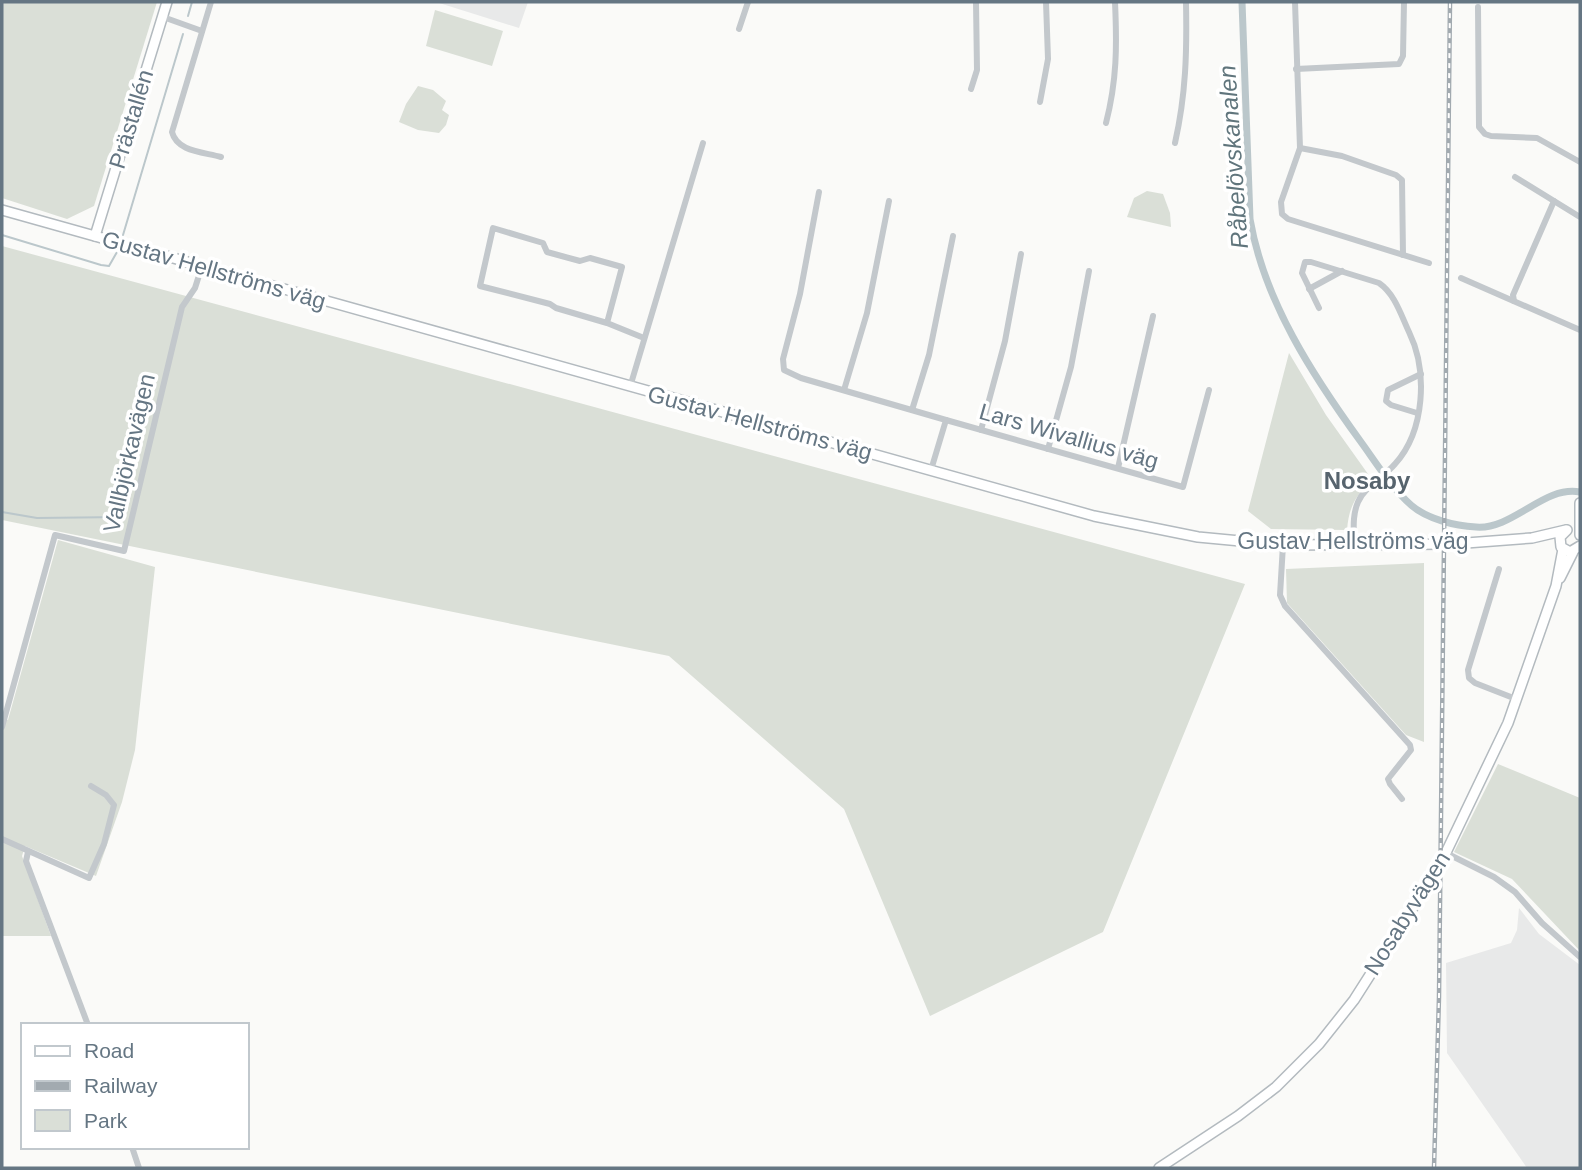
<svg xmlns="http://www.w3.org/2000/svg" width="1582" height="1170" font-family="Helvetica,sans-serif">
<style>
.built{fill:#e8e9e9}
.green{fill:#dadfd7}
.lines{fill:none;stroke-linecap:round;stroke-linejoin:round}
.stream{stroke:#bbc7cb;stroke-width:2}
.canal{stroke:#bbc7cb;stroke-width:7}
.secondary-casing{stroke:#b3babf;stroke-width:12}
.street{stroke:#c3c8cc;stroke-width:6}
.secondary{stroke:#fff;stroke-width:9}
.rail-casing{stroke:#a2aab0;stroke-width:4.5}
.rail{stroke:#fff;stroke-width:2;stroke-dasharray:5;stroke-linecap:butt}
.labels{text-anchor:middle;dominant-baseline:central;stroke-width:7;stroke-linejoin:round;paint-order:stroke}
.street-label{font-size:23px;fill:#657683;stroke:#fff}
.water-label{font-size:24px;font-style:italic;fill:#60757c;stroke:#fff}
.neighbourhood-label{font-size:24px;font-weight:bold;fill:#57646e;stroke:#fff}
</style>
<rect width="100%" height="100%" fill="#fafaf8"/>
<g class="built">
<polygon points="436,2 528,2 519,28"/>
<polygon points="1519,908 1539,934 1580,965 1580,1168 1527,1168 1447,1053 1446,963 1511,943 1517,930"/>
</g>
<g class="green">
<polygon points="2,2 157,2 94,206 67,219 2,198"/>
<polygon points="435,10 503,31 492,66 426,46"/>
<polygon points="418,86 433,90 446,101 442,110 449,115 446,125 439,133 418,130 399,122 406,104"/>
<polygon points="1147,191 1163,194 1170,213 1171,227 1127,217 1134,198"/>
<polygon points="2,246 1245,584 1103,932 930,1016 844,809 669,656 2,520"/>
<path d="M1289 353 1326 415 1373 481C1355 495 1349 507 1347 530L1271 529 1248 511Z"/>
<polygon points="58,540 155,567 135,750 122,802 96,876 25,846 22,856 51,936 2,936 2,718 8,720"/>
<polygon points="1424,563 1424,742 1406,735 1287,603 1286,569"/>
<polygon points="1498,764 1580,798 1580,951 1512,879 1454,852"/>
</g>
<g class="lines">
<g class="stream">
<polyline points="188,16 192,2"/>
<polyline points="2,235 101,265 109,266 117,252"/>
<polyline points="123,235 183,34"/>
<polyline points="2,512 37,518 123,517"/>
</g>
<path class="canal" d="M1242 2 1250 219C1264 301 1313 376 1361 442 1377 464 1391 487 1411 505 1427 519 1455 526 1476 527 1513 530 1544 485 1580 492"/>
<g class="secondary-casing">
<g id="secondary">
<polyline points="2,210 1094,516 1198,537 1283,545 1453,544 1532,538 1566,530"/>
<polyline points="95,236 167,2"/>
<polyline points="1580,503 1580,535"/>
<polyline points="1567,530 1560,537 1561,547 1570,552 1580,546"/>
<polyline points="1560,578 1573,552"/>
<polyline points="1159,1168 1238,1116 1276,1087 1319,1044 1354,1000 1440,865 1508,723 1556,586 1563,549"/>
</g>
</g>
<g class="street">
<path d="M211 2 172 132C177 152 204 152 221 157"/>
<polyline points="1295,2 1300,148 1281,202 1282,214 1288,219 1429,263"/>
<polyline points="1478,7 1479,127 1485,134 1491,136 1537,138 1580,162"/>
<polyline points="163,17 202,31"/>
<polyline points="739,29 748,2"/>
<polyline points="1296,69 1399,64 1403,56 1404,2"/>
<polyline points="971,89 977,70 976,2"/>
<polyline points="1040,102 1048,59 1046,2"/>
<path d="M1106 123C1117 80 1117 46 1115 2"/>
<path d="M1175 143C1186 94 1187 52 1186 2"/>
<polyline points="1300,148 1342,156 1396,175 1402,180 1403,255"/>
<polyline points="1515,177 1580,217"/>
<polyline points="819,192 800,294 783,359 784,370 801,378 946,420 931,470"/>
<polyline points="1461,278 1580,330"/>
<polyline points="1309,289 1342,271"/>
<polyline points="1514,301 1513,295 1554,201"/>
<path d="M1319 308 1302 273 1305 262H1311L1379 283C1395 294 1401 315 1409 332 1428 371 1425 431 1395 464 1384 477 1365 486 1358 502 1352 516 1354 530 1354 545"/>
<polyline points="607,323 622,267 590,258 580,261 547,252 543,243 493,228 480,286 550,304 556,308 607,323 644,338"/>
<polyline points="630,387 703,143"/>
<polyline points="844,390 867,313 889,201"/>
<polyline points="912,410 929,355 953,236"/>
<polyline points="1417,413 1391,405 1386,401 1388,390 1421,374"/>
<polyline points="946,420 1183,487 1209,390"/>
<polyline points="981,430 1005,341 1021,254"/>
<polyline points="1048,449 1071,367 1089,271"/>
<polyline points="1118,468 1153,316"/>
<polyline points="1283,545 1280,595 1285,606 1410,745 1411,750 1388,779 1390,784 1402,799"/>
<polyline points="1499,569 1468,670 1469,678 1475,683 1516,699"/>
<polyline points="2,727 55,535 124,551 182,307 195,288 202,266"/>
<polyline points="2,839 89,878 104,844 114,805 106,795 91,786"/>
<polyline points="28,852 26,861 88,1025"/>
<polyline points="1446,853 1494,877 1515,892 1542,923 1580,957"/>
<polyline points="132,1147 139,1168"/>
</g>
<use href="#secondary" class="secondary"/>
<g class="rail-casing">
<polyline id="rail" points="1434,1168 1439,997 1450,2"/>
</g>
<use href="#rail" class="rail"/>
</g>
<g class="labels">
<g class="street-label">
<text transform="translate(131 119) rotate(-73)">Prästallén</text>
<text transform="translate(214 270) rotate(16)">Gustav Hellströms väg</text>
<text transform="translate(760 423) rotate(15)">Gustav Hellströms väg</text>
<text transform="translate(1069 436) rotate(16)">Lars Wivallius väg</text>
<text transform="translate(129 453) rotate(-77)">Vallbjörkavägen</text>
<text x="1353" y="541">Gustav Hellströms väg</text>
<text transform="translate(1407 913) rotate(-58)">Nosabyvägen</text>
</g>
<g class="water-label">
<text transform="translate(1233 157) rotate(-94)">Råbelövskanalen</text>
</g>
<g class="neighbourhood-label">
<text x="1367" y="480">Nosaby</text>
</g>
</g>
<rect width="1582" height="1170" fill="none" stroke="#657683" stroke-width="7"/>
<rect x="21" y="1023" width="228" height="126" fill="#ffffff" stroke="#c1c8cd" stroke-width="2"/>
<rect x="35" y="1046" width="35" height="10" fill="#ffffff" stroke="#c1c8cd" stroke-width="2"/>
<text x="84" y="1058" font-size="21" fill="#657683">Road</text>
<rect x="35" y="1081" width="35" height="10" fill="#a2aab0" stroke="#c1c8cd" stroke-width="2"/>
<text x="84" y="1093" font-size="21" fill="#657683">Railway</text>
<rect x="35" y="1110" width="35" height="21" fill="#dadfd7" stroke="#c1c8cd" stroke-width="2"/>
<text x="84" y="1128" font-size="21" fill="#657683">Park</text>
</svg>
